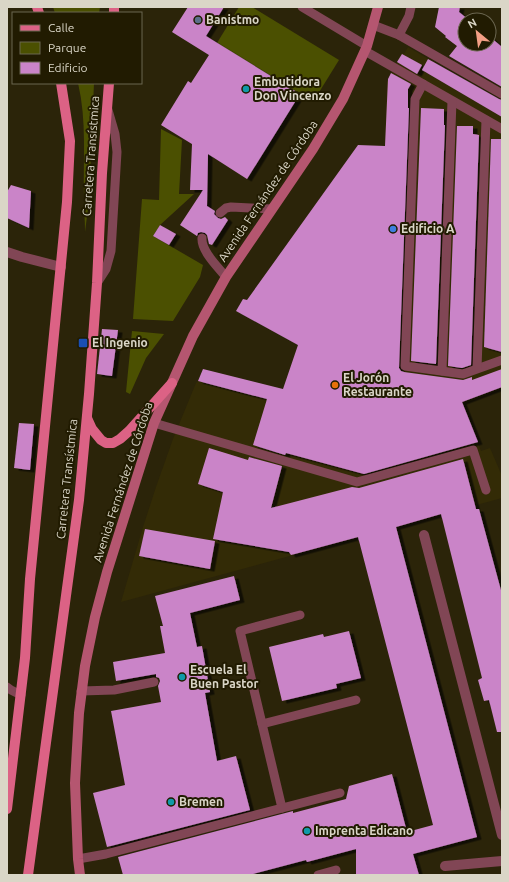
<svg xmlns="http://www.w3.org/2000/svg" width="509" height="882" font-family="Ubuntu,sans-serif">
	<defs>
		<filter id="shadow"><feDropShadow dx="4.5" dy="2.5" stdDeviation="0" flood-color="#0009"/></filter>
	</defs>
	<rect width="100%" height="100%" fill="#2b2409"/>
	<polygon fill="#332b06" points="408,47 502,102 502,389 463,404 481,451 490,448 502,476 502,498 121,602 143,527 156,487 173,439 196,383 198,381 372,425 378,372 387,81 390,81 390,78 389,77 402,53 404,54"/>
	<g fill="#4b5001">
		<polygon points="53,7 100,7 99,13 55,13"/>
		<polygon points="239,7 252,7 339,60 313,102 217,43"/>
		<path d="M78 83H94L89 201 85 232C85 221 84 209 84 198 83 159 87 121 78 83Z"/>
		<polygon points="161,129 182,140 179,194 194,194 160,225 153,236 203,265 200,277 173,321 133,319 142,199 159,200"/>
		<polygon points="132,331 164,334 146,358 130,394 126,392"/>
	</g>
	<g fill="#ca84c8" filter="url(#shadow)">
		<polygon points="188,7 224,7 206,36 300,94 247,179 208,154 207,206 215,211 214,214 218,218 221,219 225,217 228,220 212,245 209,244 207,235 205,233 201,232 198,233 197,236 180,225 203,190 190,190 192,144 161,125 188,81 191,83 209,55 172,32"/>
		<polygon points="439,7 460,7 459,12 469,20 465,20 465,44 489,44 489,36 502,47 502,87 449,56 457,46 445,37 446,36 435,27"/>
		<polygon points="402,54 422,65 417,74 397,62"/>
		<polygon points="428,59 499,99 502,100 502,117 422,70"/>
		<polygon points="391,73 411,84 408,89 408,108 409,108 399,368 401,371 404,372 463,380 472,377 472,380 502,369 502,387 462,402 478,442 364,474 286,453 285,455 253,445 267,399 198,381 203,369 283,389 298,345 236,311 243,299 247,300 358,145 385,146 388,79"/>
		<polygon points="421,108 444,109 444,125 445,125 436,364 411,361"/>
		<polygon points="457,126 473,126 473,134 479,135 471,365 462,368 448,366"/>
		<polygon points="491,139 502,139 502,352 484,347"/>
		<polygon points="11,185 31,191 29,228 7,218 7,192"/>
		<polygon points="160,225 176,234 169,245 153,236"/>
		<polygon points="102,329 118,330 112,376 97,374"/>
		<polygon points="19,423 34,424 30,470 14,468"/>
		<polygon points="209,448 248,460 249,457 282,466 271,508 352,487 359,488 463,459 476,509 479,509 502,594 502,732 497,732 489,700 484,701 478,680 482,678 441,514 396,527 477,837 413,854 419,875 356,875 356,849 307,862 306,860 249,875 123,875 118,857 293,811 293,813 346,799 349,786 392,774 407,832 433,825 358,537 291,555 289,552 213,539 223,492 198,484"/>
		<polygon points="145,529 215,541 210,569 139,556"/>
		<polygon points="234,576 240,600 190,613 197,647 202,646 210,692 205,693 217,761 236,756 250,810 107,847 93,793 125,785 111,711 161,702 158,686 160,681 159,678 156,677 156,674 116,681 113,662 165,653 160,626 163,626 155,596"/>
		<polygon points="349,631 361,678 336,684 337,688 282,701 269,647 323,634 324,637"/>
	</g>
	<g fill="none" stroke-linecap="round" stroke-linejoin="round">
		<g stroke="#814655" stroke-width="9">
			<polyline points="302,7 367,46"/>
			<polyline points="373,25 399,35 502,94"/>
			<polyline points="399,35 409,16 411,7"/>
			<polyline points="365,51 502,129"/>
			<polyline points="423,84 415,99 405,366 463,374 502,360"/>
			<polyline points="220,213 226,208 231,207 272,209"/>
			<path d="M202 238C201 251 218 267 226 277"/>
			<polyline points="97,283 106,269 111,251 117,152 115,134 108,110"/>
			<polyline points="477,368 486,120"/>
			<polyline points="442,371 452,101"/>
			<polyline points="154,423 357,482 473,450 486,490"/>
			<polyline points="7,687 11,690 21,695"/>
			<polyline points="81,691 114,690 154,682"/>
			<polyline points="262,724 356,700"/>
			<polyline points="282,808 240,631 300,615"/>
			<polyline points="78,859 106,854 340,793"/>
			<polyline points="318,875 336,870"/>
		</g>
		<g stroke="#814655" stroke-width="10">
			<polyline points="7,252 22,257 61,267"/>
			<polyline points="424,535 502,835"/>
			<polyline points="445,866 502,861"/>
		</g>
		<polyline stroke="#b55670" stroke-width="10" points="80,875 78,859 75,783 79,713 85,666 95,617 107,572 154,423 193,336 226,277 313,149 343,99 367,46 378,7"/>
		<g stroke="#dc6285" stroke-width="10">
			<polyline points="37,7 39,13"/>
			<polyline points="114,13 114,7"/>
			<polyline points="87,418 92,429 101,440 106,443 113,443 120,439 129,431 172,383"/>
			<polyline points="7,809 25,658 30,579 67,202 70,141 61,83"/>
			<polyline points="28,875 79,500 89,394 97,283 102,173 109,83"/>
		</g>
	</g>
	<circle fill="#5c6f8a" stroke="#211b01" stroke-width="1.5" cx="198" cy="20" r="4"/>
	<g fill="#0f9aa8" stroke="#211b01" stroke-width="1.5">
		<circle cx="246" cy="89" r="4"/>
		<circle cx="182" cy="677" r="4"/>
		<circle cx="171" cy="802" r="4"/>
		<circle cx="307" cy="831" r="4"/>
	</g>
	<circle fill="#3f7fe0" stroke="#211b01" stroke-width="1.5" cx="393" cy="229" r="4"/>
	<rect fill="#1a4fb4" stroke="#211b01" stroke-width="1.5" x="78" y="338" width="10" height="10" rx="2"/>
	<circle fill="#e8710a" stroke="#211b01" stroke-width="1.5" cx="335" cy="385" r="4"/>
	<g text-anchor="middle" stroke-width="4" stroke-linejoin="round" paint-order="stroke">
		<g font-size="12" font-weight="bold" fill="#dad6c7" stroke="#211b01" text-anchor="start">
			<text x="206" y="24">Banistmo</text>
			<text x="254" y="86">Embutidora<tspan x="254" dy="14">Don Vincenzo</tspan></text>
			<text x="401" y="233">Edificio A</text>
			<text x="92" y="347">El Ingenio</text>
			<text x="343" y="382">El Jorón<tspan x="343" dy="14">Restaurante</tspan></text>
			<text x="190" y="674">Escuela El<tspan x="190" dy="14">Buen Pastor</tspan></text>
			<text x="179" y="806">Bremen</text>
			<text x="315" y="835">Imprenta Edicano</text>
		</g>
		<g font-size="12" fill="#dad6c7" stroke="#211b01">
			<text transform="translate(91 156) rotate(-86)" y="4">Carretera Transístmica</text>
			<text transform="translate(268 191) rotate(-56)" y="4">Avenida Fernández de Córdoba</text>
			<text transform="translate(67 479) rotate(-84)" y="4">Carretera Transístmica</text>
			<text transform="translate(123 482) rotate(-72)" y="4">Avenida Fernández de Córdoba</text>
		</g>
	</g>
	<rect width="509" height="882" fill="none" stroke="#dad6c7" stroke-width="16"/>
	<rect x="12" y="12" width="130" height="72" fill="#211b01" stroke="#6b6650"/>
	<rect x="20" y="25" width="20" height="6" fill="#dc6285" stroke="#6b6650"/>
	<text x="48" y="32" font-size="12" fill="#dad6c7">Calle</text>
	<rect x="20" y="42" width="20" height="12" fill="#4b5001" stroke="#6b6650"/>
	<text x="48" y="52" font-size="12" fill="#dad6c7">Parque</text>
	<rect x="20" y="62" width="20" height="12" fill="#ca84c8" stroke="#6b6650"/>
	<text x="48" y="72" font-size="12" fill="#dad6c7">Edificio</text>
	<g transform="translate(477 32) rotate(331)"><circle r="19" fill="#211b01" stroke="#6b6650"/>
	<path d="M0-3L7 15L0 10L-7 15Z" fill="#f39f85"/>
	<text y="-6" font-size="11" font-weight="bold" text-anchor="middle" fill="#dad6c7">N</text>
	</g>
</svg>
